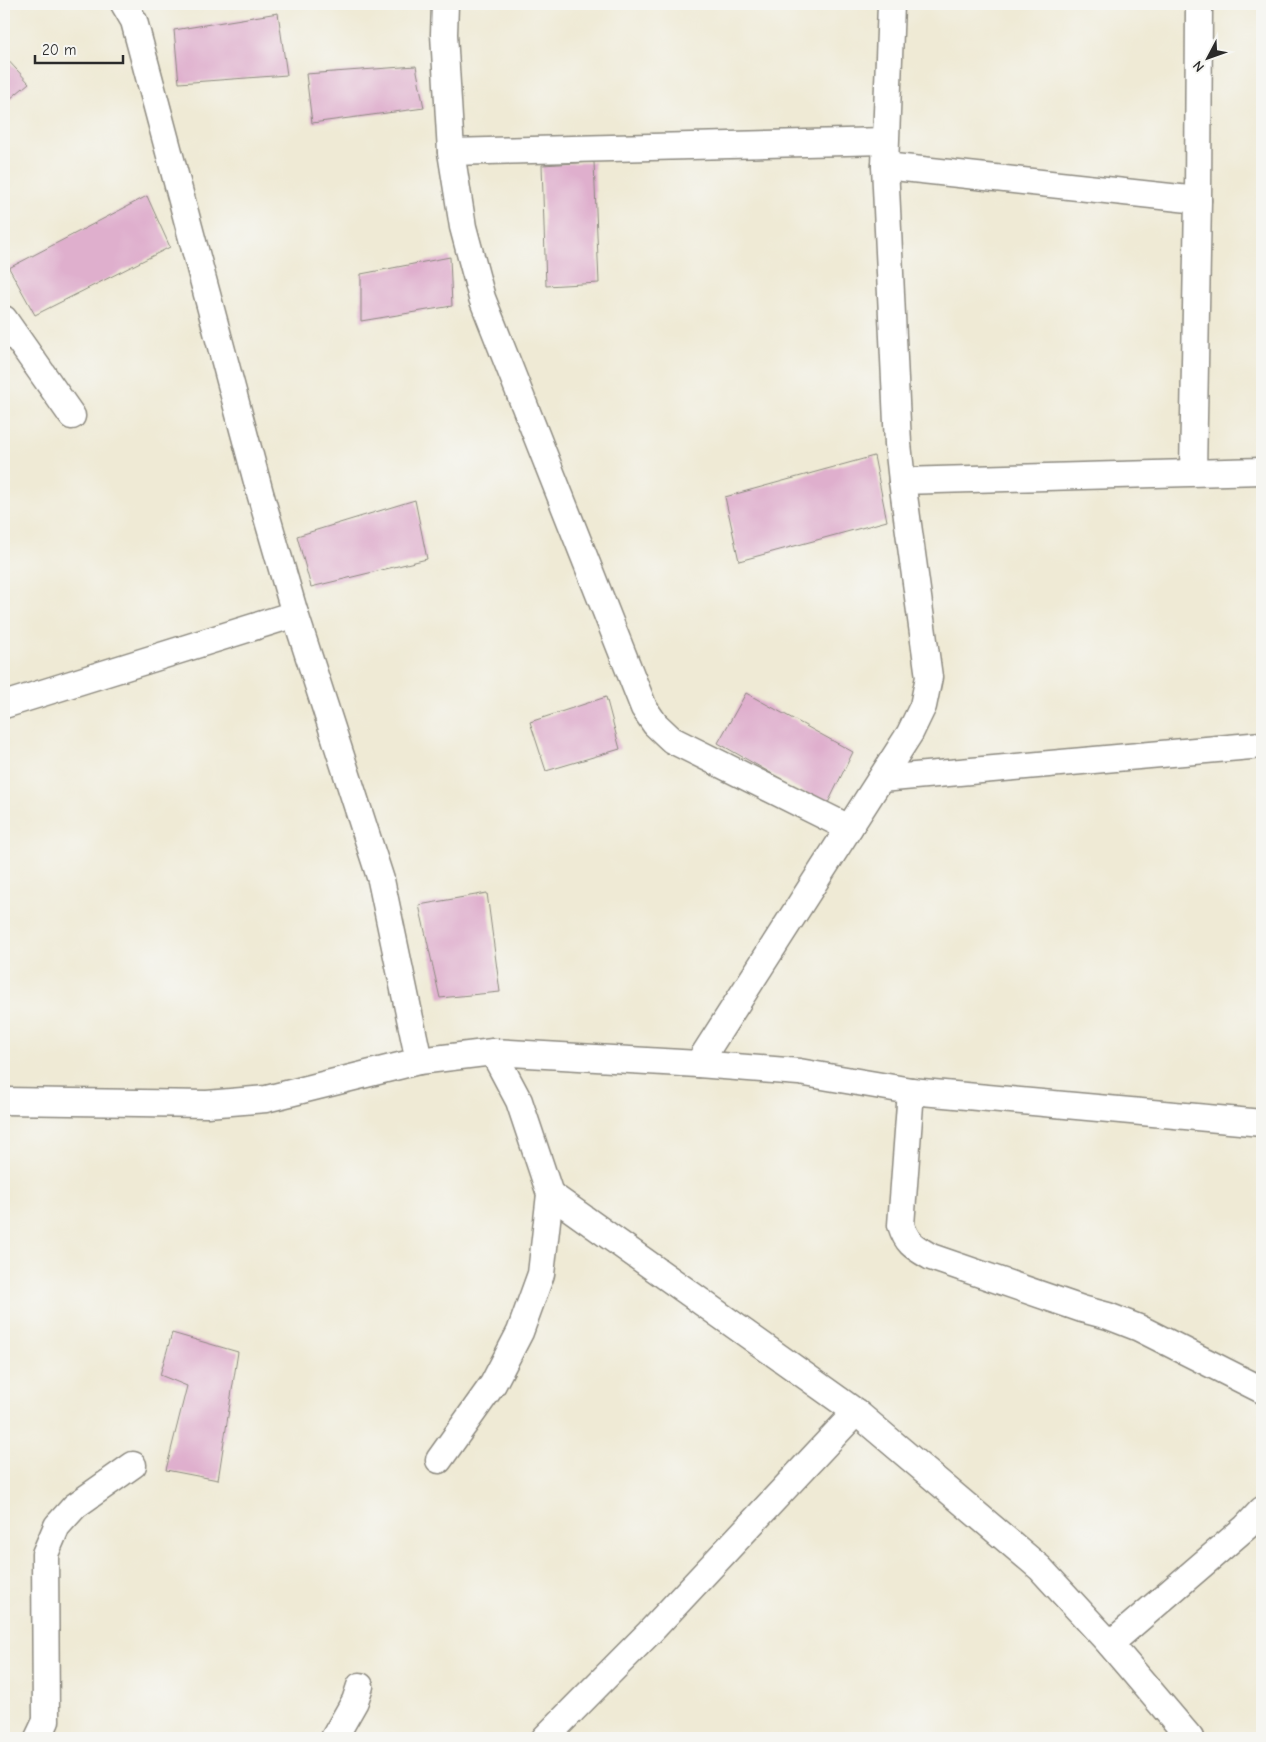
<svg xmlns="http://www.w3.org/2000/svg" width="1266" height="1742" font-family="'Comic Neue',sans-serif">
	<rect width="100%" height="100%" fill="#f6f6f2"/>
	<filter id="ink" filterUnits="userSpaceOnUse"><feTurbulence type="fractalNoise" baseFrequency=".02" numOctaves="2"/><feDisplacementMap in="SourceGraphic" scale="10" xChannelSelector="R" yChannelSelector="G"/><feConvolveMatrix kernelMatrix="1 2 1 2 8 2 1 2 1" color-interpolation-filters="sRGB"/></filter>
	<filter id="wash" filterUnits="userSpaceOnUse"><feTurbulence type="fractalNoise" baseFrequency=".0096" numOctaves="4" result="noise"/><feDisplacementMap in="SourceGraphic" scale="20" xChannelSelector="R" yChannelSelector="G"/><feGaussianBlur stdDeviation="1.12" result="paint"/><feColorMatrix in="noise" values="0 0 0 0 0 0 0 0 0 0 0 0 0 0 0 0 0 1.4 0 .05"/><feComposite in="paint" operator="in"/></filter>
	<g filter="url(#wash)">
		<rect width="100%" height="100%" fill="#efead5"/>
		<g id="blocks">
			<g fill="#dfafcd">
				<polygon points="278,13 287,75 179,83 174,30"/>
				<polygon points="4,56 29,83 4,104"/>
				<polygon points="416,66 424,108 312,123 306,74"/>
				<polygon points="594,162 599,283 546,286 542,165"/>
				<polygon points="147,196 170,247 35,315 9,268"/>
				<polygon points="450,257 452,306 361,321 361,274"/>
				<polygon points="874,456 887,521 739,561 725,497"/>
				<polygon points="415,500 427,559 311,587 297,536"/>
				<polygon points="746,693 853,752 827,805 718,743"/>
				<polygon points="606,697 620,749 546,771 530,722"/>
				<polygon points="487,893 500,992 440,998 419,905"/>
				<polygon points="172,1333 238,1352 218,1480 166,1470 187,1386 160,1375"/>
			</g>
		</g>
	</g>
	<g filter="url(#ink)">
		<use href="#blocks" fill-opacity="0" stroke="#8d8a80" stroke-width="1"/>
		<g fill="none" stroke-linecap="round" stroke-linejoin="round">
			<g stroke="#8d8a80" stroke-width="29">
				<g id="street">
					<polyline points="124,4 134,21 260,493 295,614 381,880 419,1061"/>
					<polyline points="445,4 444,34 451,152 463,227 482,298 644,708 655,724 672,740 849,828"/>
					<polyline points="451,152 885,141"/>
					<polyline points="885,166 1198,200"/>
					<polyline points="4,319 72,416"/>
					<polyline points="1193,472 1198,200 1199,4"/>
					<polyline points="902,481 1262,471"/>
					<polyline points="4,705 295,614"/>
					<polyline points="881,779 1262,745"/>
					<polyline points="698,1064 910,733 923,706 929,677 902,481 898,444 885,166 891,4"/>
					<path d="M911 1091 901 1225C907 1244 914 1247 931 1257L1082 1309 1108 1316 1139 1328 1262 1390"/>
					<polyline points="4,1101 207,1104 266,1099 419,1061 493,1052 698,1064 799,1072 911,1091 1262,1123"/>
					<polyline points="550,1194 856,1412 1040,1568 1110,1644 1190,1738"/>
					<polyline points="439,1460 493,1384 520,1332 541,1274 550,1194 519,1101 493,1052"/>
					<polyline points="1110,1644 1246,1527 1262,1510"/>
					<polyline points="38,1738 46,1721 45,1554 57,1526 75,1506 133,1465"/>
					<polyline points="334,1738 355,1701 360,1686"/>
					<polyline points="545,1738 649,1633 856,1412"/>
				</g>
			</g>
			<use href="#street" stroke="#fff" stroke-width="26"/>
		</g>
	</g>
	<rect width="1266" height="1742" fill="none" stroke="#f6f6f2" stroke-width="20"/>
	<g transform="translate(1208 58) rotate(229)" stroke="#f6f6f2" stroke-width="4" paint-order="stroke">
	<path d="M0-4L9 19L0 12L-9 19Z" fill="#2b2b2b"/>
	<text y="-8" font-size="14" font-weight="bold" text-anchor="middle" fill="#2b2b2b">N</text>
	</g>
	<path d="M35 55v8h88v-8" fill="none" stroke="#2b2b2b" stroke-width="2.5"/>
	<text x="42" y="55" font-size="15" fill="#2b2b2b" stroke="#f6f6f2" stroke-width="4" paint-order="stroke">20 m</text>
</svg>
